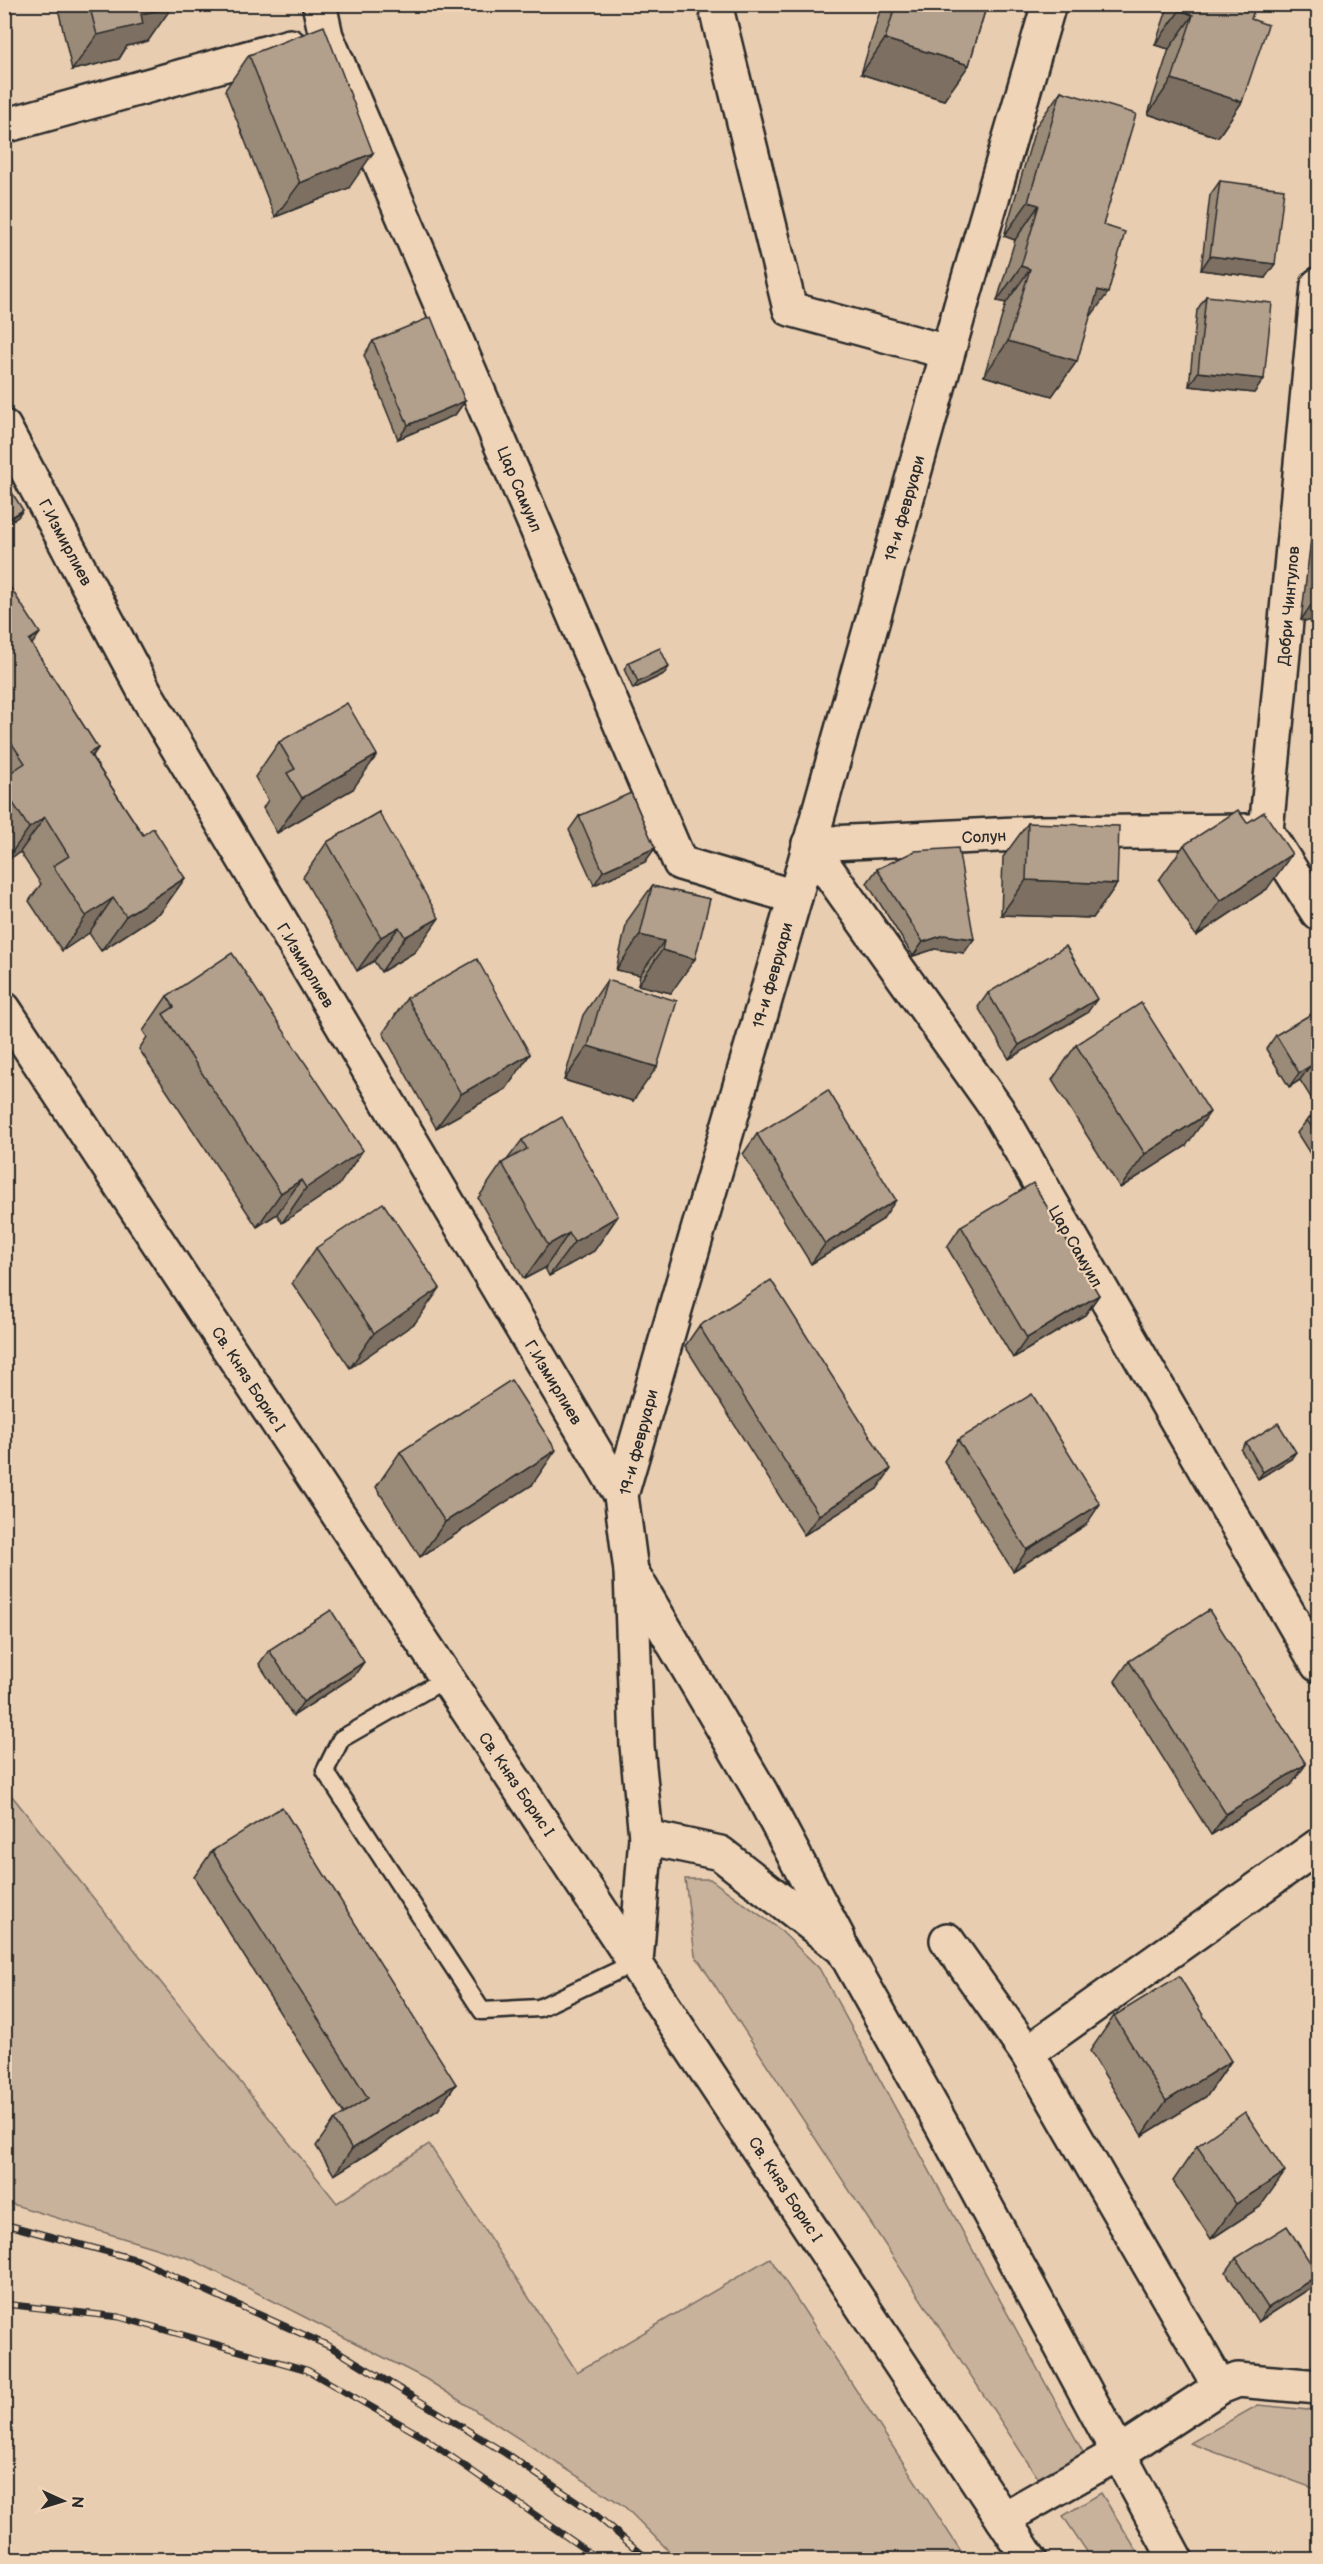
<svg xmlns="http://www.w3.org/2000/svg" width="1323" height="2564" font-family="'Balsamiq Sans',sans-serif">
	<rect width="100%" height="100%" fill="#e8cdb1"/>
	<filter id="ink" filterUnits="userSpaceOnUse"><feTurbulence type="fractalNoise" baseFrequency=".0167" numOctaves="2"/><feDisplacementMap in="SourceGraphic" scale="12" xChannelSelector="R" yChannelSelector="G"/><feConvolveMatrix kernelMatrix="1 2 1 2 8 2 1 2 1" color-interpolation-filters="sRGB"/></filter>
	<g filter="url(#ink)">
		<g fill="#c8b29c" stroke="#7a6e64" stroke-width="1.5">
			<polygon points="4,1786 337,2203 429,2144 577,2372 770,2258 966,2559 677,2559 624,2506 426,2379 191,2259 5,2202"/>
			<polygon points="685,1879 710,1879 778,1928 819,1968 1084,2454 1038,2478 695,1955"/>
			<polygon points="1258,2405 1318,2411 1318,2490 1190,2443"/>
			<polygon points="1101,2493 1142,2559 1092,2559 1063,2516"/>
		</g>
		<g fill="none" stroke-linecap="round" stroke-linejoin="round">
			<g stroke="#2b2b2b" stroke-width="21">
				<polyline id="service" points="447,1678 341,1739 325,1771 482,2011 539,2008 636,1962"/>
			</g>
			<g stroke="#2b2b2b" stroke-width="38">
				<g id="minor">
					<polyline points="319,4 326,36 680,863 795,897"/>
					<polyline points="715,4 790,309 947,352"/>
					<polyline points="4,126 290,46"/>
					<polyline points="1318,285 1266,831 1318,913"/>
					<polyline points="4,427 146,694 621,1495"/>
					<polyline points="809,844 997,1109 1318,1665"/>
					<polyline points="809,844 1038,833 1251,831"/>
					<polyline points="631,1571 760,1791 838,1938"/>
					<polyline points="646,1837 720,1853 843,1949 943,2127 1176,2560"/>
					<polyline points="947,1940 1027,2053 1220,2387"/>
					<polyline points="1027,2053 1318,1846"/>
					<polyline points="1003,2519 1119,2453 1220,2387 1238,2380 1318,2387"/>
				</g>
			</g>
			<g stroke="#2b2b2b" stroke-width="38">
				<g id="tertiary">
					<polyline points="4,1009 1030,2560"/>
					<polyline points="636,1962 646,1837 637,1746 631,1571 621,1495 795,897 964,295 1049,4"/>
				</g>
			</g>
			<use href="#service" stroke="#f0d4b7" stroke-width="16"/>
			<use href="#minor" stroke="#f0d4b7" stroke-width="33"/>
			<use href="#tertiary" stroke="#f0d4b7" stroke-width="33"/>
			<g stroke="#2b2b2b" stroke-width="7">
				<g id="rail">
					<polyline points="4,2224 138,2260 331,2347 505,2453 591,2511 649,2560"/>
					<polyline points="4,2304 119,2317 307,2370 420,2435 600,2560"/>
				</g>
			</g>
			<use href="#rail" stroke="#f0d4b7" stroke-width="4.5" stroke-dasharray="14" stroke-linecap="butt"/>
		</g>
		<g fill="#9a8a78" stroke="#2b2b2b" stroke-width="1.5">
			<polygon points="57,4 172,4 148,41 127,46 119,59 72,70"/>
			<polygon points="882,4 987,4 969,65 944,100 861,74"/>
			<polygon points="1169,4 1256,4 1251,19 1242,102 1218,137 1148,114 1169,49 1155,45"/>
			<polygon points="249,55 349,188 275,217 225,90"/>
			<polygon points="1061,91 1103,225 1089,319 1077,361 1052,396 984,376 1006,303 997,301 1015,240 1004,236 1036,126"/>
			<polygon points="1220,181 1265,278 1201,270 1210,195"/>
			<polygon points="1206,296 1264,379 1254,393 1189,386 1197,310"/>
			<polygon points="373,341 465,401 455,415 398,439 364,355"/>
			<polygon points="1318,502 1318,622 1301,620 1315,507"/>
			<polygon points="4,590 32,645 98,748 92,757 143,835 185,878 161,912 101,951 89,933 62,951 29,901 41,884 20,852 4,862"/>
			<polygon points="629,662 664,674 633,689 624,669"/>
			<polygon points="279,742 353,789 277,833 263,808 268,800 255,777"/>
			<polygon points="379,812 415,952 381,972 374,961 357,971 303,877 327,842"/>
			<polygon points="579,816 655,848 645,862 594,885 569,830"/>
			<polygon points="1028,823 1117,884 1093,918 1001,915 1003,857"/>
			<polygon points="1184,845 1267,889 1196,936 1159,880"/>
			<polygon points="877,869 964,953 935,949 913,956 867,883"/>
			<polygon points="652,886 710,899 671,993 638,985 640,975 616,970 627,921"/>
			<polygon points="607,980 633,1101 564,1080 583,1015"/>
			<polygon points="988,993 1087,1013 1009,1059 978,1007"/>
			<polygon points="167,996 339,1185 282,1223 277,1214 257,1227 139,1049 147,1037 143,1031"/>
			<polygon points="407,998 530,1054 506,1089 436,1128 383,1033"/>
			<polygon points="1318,1010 1318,1097 1313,1101 1300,1080 1289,1087 1266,1049 1276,1035"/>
			<polygon points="1076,1045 1186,1146 1120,1188 1052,1080"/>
			<polygon points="1318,1112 1318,1157 1314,1160 1297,1133 1307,1120"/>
			<polygon points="757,1134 882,1220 811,1264 743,1154"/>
			<polygon points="522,1140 618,1216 594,1251 549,1276 545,1268 524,1279 478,1198 502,1163 507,1160"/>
			<polygon points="961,1226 1099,1295 1085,1315 1013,1358 947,1247"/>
			<polygon points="316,1248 415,1323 350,1368 292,1283"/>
			<polygon points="699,1326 877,1489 804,1535 685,1346"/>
			<polygon points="958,1440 1086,1525 1013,1571 944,1461"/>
			<polygon points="1246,1443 1291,1459 1258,1479 1241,1450"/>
			<polygon points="400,1452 532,1485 420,1557 376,1487"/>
			<polygon points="269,1650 354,1676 293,1716 259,1664"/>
			<polygon points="1129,1661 1306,1764 1291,1785 1211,1835 1115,1681"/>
			<polygon points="212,1851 456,2084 438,2110 334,2175 316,2146 334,2120 344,2114 194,1877"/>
			<polygon points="1114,2016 1231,2061 1207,2096 1142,2136 1090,2051"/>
			<polygon points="1197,2146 1260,2207 1211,2239 1173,2181"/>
			<polygon points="1236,2258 1318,2275 1309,2289 1258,2322 1226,2272"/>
		</g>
		<g fill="#7d7062" stroke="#2b2b2b" stroke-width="1.5">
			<polygon points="172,7 148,41 127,46 119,59 72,70 97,35 141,14"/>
			<polygon points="1180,10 1193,15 1169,49 1155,45"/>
			<polygon points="885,39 969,65 944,100 861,74"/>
			<polygon points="1172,79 1242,102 1218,137 1148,114"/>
			<polygon points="373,153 349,188 275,217 300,183"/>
			<polygon points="1028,202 1039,205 1015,240 1004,236"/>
			<polygon points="1210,256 1275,264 1265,278 1201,270"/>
			<polygon points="1021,266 1030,269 1006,303 997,301"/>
			<polygon points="1098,290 1108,293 1083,327"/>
			<polygon points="1008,341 1077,361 1052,396 984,376"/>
			<polygon points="1198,372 1264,379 1254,393 1189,386"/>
			<polygon points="465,401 455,415 398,439 408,425"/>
			<polygon points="23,510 18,517 4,526 4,522"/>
			<polygon points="1318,595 1318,622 1301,620"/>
			<polygon points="40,633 16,667 29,640"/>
			<polygon points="669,667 664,674 633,689 638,682"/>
			<polygon points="98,748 73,783 89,753"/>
			<polygon points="377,755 353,789 277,833 302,798"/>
			<polygon points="45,817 20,852 5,862 29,828"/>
			<polygon points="655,848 645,862 594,885 603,871"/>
			<polygon points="1292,854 1267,889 1196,936 1220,901"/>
			<polygon points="185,878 161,912 101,951 126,916"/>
			<polygon points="1026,880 1117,884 1093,918 1001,915"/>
			<polygon points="113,898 89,933 62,951 86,916"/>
			<polygon points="439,918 415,952 381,972 405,937"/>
			<polygon points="399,927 374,961 357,971 381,937"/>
			<polygon points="640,935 664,941 640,975 616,970"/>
			<polygon points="944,935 974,939 964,953 935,949 913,956 923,942"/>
			<polygon points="662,950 695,959 671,993 638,985"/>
			<polygon points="1097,999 1087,1013 1009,1059 1019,1045"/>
			<polygon points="588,1046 657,1067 633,1101 564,1080"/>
			<polygon points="530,1054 506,1089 436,1128 461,1094"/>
			<polygon points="1310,1066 1300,1080 1289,1087 1299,1073"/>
			<polygon points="1318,1093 1318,1097 1313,1101"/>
			<polygon points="1210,1112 1186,1146 1120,1188 1145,1154"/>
			<polygon points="363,1150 339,1185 282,1223 306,1188"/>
			<polygon points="301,1180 277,1214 257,1227 281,1193"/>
			<polygon points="896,1200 882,1220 811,1264 825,1244"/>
			<polygon points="618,1216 594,1251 549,1276 574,1242"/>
			<polygon points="569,1233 545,1268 524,1279 548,1245"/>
			<polygon points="440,1288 415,1323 350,1368 374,1333"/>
			<polygon points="1099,1295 1085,1315 1013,1358 1027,1338"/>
			<polygon points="556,1450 532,1485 420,1557 445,1522"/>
			<polygon points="1296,1452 1291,1459 1258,1479 1263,1472"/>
			<polygon points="891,1469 877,1489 804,1535 819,1515"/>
			<polygon points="1100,1504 1086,1525 1013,1571 1027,1550"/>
			<polygon points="364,1662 354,1676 293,1716 303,1702"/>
			<polygon points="1306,1764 1291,1785 1211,1835 1226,1814"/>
			<polygon points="1231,2061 1207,2096 1142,2136 1166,2101"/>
			<polygon points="456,2084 438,2110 334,2175 352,2149"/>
			<polygon points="1285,2172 1260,2207 1211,2239 1236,2204"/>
			<polygon points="1318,2275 1309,2289 1258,2322 1268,2308"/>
		</g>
		<g fill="#b3a08c" stroke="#2b2b2b" stroke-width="1.5">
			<polygon points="89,4 172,4 172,7 141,14 143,24 97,35"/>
			<polygon points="896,4 987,4 969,65 885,39"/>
			<polygon points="1182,4 1256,4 1251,19 1268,25 1242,102 1172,79 1193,15 1180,10"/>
			<polygon points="324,26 373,153 300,183 249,55"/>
			<polygon points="1061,91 1136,114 1103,225 1125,232 1108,293 1098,290 1077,361 1008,341 1030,269 1021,266 1039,205 1028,202"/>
			<polygon points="1220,181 1284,189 1275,264 1210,256"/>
			<polygon points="1206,296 1272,303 1264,379 1198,372"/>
			<polygon points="431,317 465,401 408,425 373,341"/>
			<polygon points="11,491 23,510 4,522 4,495"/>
			<polygon points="10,587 40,633 29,640 98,748 89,753 143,835 153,828 185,878 126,916 113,898 86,916 53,866 69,856 45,817 29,828 4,789 4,777 25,763 4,732 4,590"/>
			<polygon points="660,648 669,667 638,682 629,662"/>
			<polygon points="347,703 377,755 302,798 287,773 295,769 279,742"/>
			<polygon points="631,793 655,848 603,871 579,816"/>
			<polygon points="1238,810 1247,823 1264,812 1292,854 1220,901 1184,845"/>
			<polygon points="379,812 439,918 405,937 399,927 381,937 327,842"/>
			<polygon points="1028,823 1119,826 1117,884 1026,880"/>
			<polygon points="958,848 974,939 944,935 923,942 877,869 915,851"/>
			<polygon points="652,886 710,899 695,959 662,950 664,941 640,935"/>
			<polygon points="1066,946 1097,999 1019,1045 988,993"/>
			<polygon points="232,953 363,1150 306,1188 301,1180 281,1193 163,1014 174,1007 167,996"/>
			<polygon points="477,959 530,1054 461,1094 407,998"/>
			<polygon points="607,980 677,1001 657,1067 588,1046"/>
			<polygon points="1141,1003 1210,1112 1145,1154 1076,1045"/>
			<polygon points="1318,1010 1318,1080 1310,1066 1299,1073 1276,1035"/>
			<polygon points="828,1090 896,1200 825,1244 757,1134"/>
			<polygon points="1318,1112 1318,1137 1307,1120"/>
			<polygon points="562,1117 618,1216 574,1242 569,1233 548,1245 502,1163 527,1149 522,1140"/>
			<polygon points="1033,1183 1099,1295 1027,1338 961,1226"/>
			<polygon points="383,1203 440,1288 374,1333 316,1248"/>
			<polygon points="771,1280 891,1469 819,1515 699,1326"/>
			<polygon points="511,1380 556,1450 445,1522 400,1452"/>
			<polygon points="1032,1394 1100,1504 1027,1550 958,1440"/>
			<polygon points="1278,1423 1296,1452 1263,1472 1246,1443"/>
			<polygon points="331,1610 364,1662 303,1702 269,1650"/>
			<polygon points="1209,1610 1306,1764 1226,1814 1129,1661"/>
			<polygon points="282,1807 456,2084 352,2149 334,2120 368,2098 212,1851"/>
			<polygon points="1179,1976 1231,2061 1166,2101 1114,2016"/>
			<polygon points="1245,2112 1285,2172 1236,2204 1197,2146"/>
			<polygon points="1287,2226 1318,2275 1268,2308 1236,2258"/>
		</g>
	</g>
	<g text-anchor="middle" stroke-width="4.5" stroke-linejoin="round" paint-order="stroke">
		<g font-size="16" fill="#2b2b2b" stroke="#f0d4b7">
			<text transform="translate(520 489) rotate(67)" y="6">Цар Самуил</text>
			<text transform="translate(904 508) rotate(-74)" y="6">19-и февруари</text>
			<text transform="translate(66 542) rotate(62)" y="6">Г.Измирлиев</text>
			<text transform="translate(1288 606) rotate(-85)" y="6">Добри Чинтулов</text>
			<text transform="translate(984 836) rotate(-3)" y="6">Солун</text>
			<text transform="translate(306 965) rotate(59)" y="6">Г.Измирлиев</text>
			<text transform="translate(772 975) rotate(-74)" y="6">19-и февруари</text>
			<text transform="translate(1076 1246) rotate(60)" y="6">Цар Самуил</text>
			<text transform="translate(249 1379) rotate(57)" y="6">Св. Княз Борис I</text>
			<text transform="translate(554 1382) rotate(59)" y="6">Г.Измирлиев</text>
			<text transform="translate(638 1442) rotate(-75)" y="6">19-и февруари</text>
			<text transform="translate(517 1784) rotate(56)" y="6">Св. Княз Борис I</text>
			<text transform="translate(786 2189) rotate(57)" y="6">Св. Княз Борис I</text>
		</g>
	</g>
	<rect width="1323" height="2564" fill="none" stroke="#f0d4b7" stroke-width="24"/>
	<rect x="12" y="12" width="1299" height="2540" fill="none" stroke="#2b2b2b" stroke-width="2" filter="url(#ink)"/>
	<g transform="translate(63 2501) rotate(94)" stroke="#f0d4b7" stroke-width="4.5" paint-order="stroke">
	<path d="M0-4.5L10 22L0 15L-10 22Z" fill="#2b2b2b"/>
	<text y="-9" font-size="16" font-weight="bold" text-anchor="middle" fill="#2b2b2b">N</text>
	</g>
</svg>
